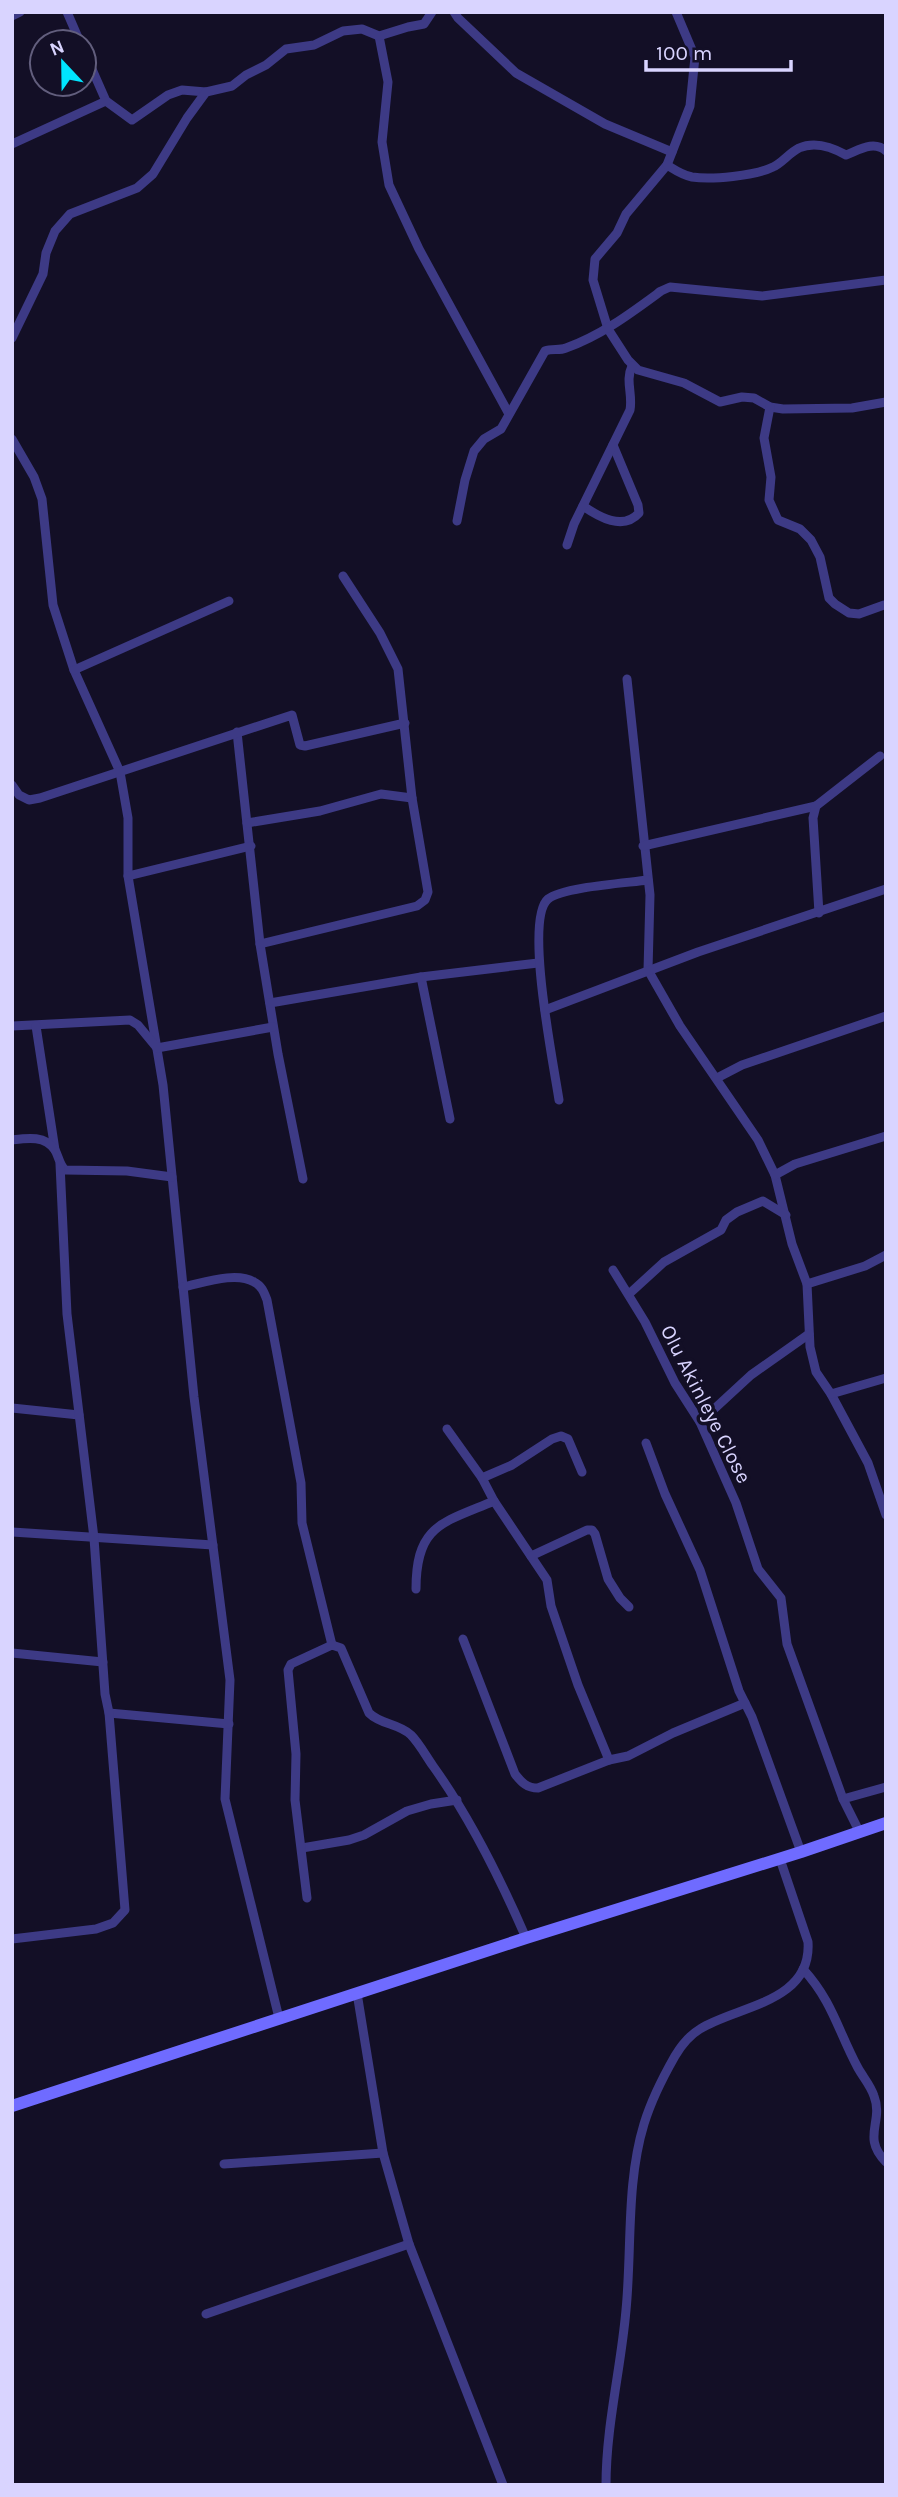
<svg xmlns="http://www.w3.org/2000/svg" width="898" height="2497" font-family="Karla,sans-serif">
	<rect width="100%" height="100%" fill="#130f26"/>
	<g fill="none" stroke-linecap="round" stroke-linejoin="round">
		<g stroke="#3d3a85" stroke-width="9">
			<polyline points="67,12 80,42"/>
			<polyline points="454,12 458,18 516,73 605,124 672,152"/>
			<polyline points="676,12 695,57 690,106 667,165 626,214 617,233 595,259 593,280 608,329 628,360 638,370 684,383 720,402 742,397 754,398 770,407 783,409 852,408 886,402"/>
			<polyline points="12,16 20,12"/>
			<polyline points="379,36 388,82 382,142 389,185 419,249 509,414"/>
			<polyline points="84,51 106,101 132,120 168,95 182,90 206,92"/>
			<polyline points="12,144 106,101"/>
			<path d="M667 165C675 170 682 175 692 177 711 180 755 176 773 167 782 163 789 153 799 148 815 141 832 147 846 155 859 150 874 140 886 151"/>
			<polyline points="12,338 43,274 46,253 55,231 70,214 137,188 153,174 187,118 206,92 232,86 246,75 266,65 286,49 314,45 343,31 362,29 379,36 408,27 424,24 432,12"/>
			<polyline points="770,407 764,438 771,477 769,500 778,520 800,529 811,540 820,557 829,598 835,604 849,613 859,614 884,605"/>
			<polyline points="12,439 34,477 42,499 53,605 74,670 120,772 128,818 128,876 163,1085 194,1397 230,1680 225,1799 279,2018"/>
			<path d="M583 506C599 517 623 531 639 513L638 505 613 445"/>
			<path d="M457 521 465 480 474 451 484 439 501 429 545 351C552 348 559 351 566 348 602 335 631 313 661 291L670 287 762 296 886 280"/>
			<path d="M567 545 574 524 630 410C633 394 625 381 632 366"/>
			<polyline points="74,670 229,601"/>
			<polyline points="627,679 650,895 648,970 680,1026 758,1140 775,1175 792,1244 807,1284 810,1347 816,1372 831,1394 868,1463 886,1515"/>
			<polyline points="237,732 260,944 278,1054 303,1179"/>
			<polyline points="12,785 19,795 29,800 40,798 292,715 300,745 305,746 405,723"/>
			<polyline points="247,823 320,811 381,794 412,798"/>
			<polyline points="643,846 816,806"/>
			<polyline points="128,876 251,846"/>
			<polyline points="819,913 813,818 816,806 880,756"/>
			<polyline points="260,944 417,906 425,900 428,892 412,798 398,669 380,633 343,576"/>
			<polyline points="421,977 450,1119"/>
			<polyline points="270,1003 421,977 538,963"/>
			<polyline points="545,1010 698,952 886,889"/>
			<polyline points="12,1026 130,1020 138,1025 157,1048 273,1027"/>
			<polyline points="36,1026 55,1150"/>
			<polyline points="717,1078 742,1065 886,1016"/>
			<path d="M559 1100C554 1066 524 919 548 899 563 887 627 883 648 880"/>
			<path d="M12 1140C27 1138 45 1135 55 1150 59 1157 59 1164 65 1170L127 1171 172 1177"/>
			<polyline points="775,1175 795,1164 886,1136"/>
			<polyline points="613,1270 645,1322 675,1383 700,1422 736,1503 758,1569 781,1598 787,1644 843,1799 859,1831"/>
			<polyline points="807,1284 865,1266 886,1255"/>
			<path d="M183 1287C203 1283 236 1271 254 1282 262 1286 264 1292 267 1300L301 1483 302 1523 332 1645"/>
			<polyline points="629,1294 664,1262 721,1230 726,1220 737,1212 763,1201 786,1215"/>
			<polyline points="831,1394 886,1378"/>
			<polyline points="12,1408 79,1415"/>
			<polyline points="700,1422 751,1375 809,1334"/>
			<polyline points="447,1429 482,1478 494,1501 547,1580 551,1606 578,1685 609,1760 628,1756 673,1733 745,1703"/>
			<polyline points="646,1443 665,1494 700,1570 739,1691 752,1717 801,1852"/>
			<polyline points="482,1478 512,1465 552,1439 561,1436 568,1439 582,1472"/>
			<polyline points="12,1532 213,1545"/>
			<polyline points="531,1556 587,1530 592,1530 595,1534 608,1579 620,1598 629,1607"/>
			<path d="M416 1589C416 1525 442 1523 494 1501"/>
			<path d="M463 1639 515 1774C522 1783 527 1788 538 1788L609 1760"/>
			<polyline points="12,1653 103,1662"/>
			<polyline points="109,1713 229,1724"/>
			<polyline points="843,1799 886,1787"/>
			<polyline points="302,1848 349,1840 364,1835 407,1811 431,1804 457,1800"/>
			<path d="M307 1898 295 1800 296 1754 288 1670 291 1664 332 1645 341 1648 369 1713C381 1725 398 1723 411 1735 419 1743 426 1756 433 1766 471 1819 500 1878 526 1938"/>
			<polyline points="12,1939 96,1929 113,1923 125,1910 109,1713 105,1694 94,1538 67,1314 60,1164"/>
			<path d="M803 1969C833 2002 838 2031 858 2068 863 2077 871 2086 874 2096 884 2122 861 2137 886 2162"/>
			<polyline points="357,1993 383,2153 409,2244 503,2485"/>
			<polyline points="224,2164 383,2153"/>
			<polyline points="206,2314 409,2244"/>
			<path d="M606 2485C606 2426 621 2368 626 2310 632 2249 626 2183 644 2124 651 2101 663 2077 675 2056 681 2046 690 2035 700 2029 736 2006 812 2003 808 1942L780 1859"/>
		</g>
		<polyline stroke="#6f6bff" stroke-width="12" points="12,2106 526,1938 801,1852 886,1823"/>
	</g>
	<g text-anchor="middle" stroke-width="7" stroke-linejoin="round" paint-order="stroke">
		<g font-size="21" fill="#d9d4ff" stroke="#130f26">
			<text transform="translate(706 1404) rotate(63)" y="7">Olu Akinleye Close</text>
		</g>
	</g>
	<rect width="898" height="2497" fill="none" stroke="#d9d4ff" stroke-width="28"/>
	<g transform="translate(63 63) rotate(338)"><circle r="33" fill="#130f26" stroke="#625e7d" stroke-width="2"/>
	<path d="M0-5L12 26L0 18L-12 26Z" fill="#00e5ff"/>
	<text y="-10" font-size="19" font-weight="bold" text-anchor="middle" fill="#d9d4ff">N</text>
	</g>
	<path d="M646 60v10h145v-10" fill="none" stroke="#d9d4ff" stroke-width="3.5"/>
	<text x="656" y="60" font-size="21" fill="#d9d4ff" stroke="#130f26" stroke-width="5" paint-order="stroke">100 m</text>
</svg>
